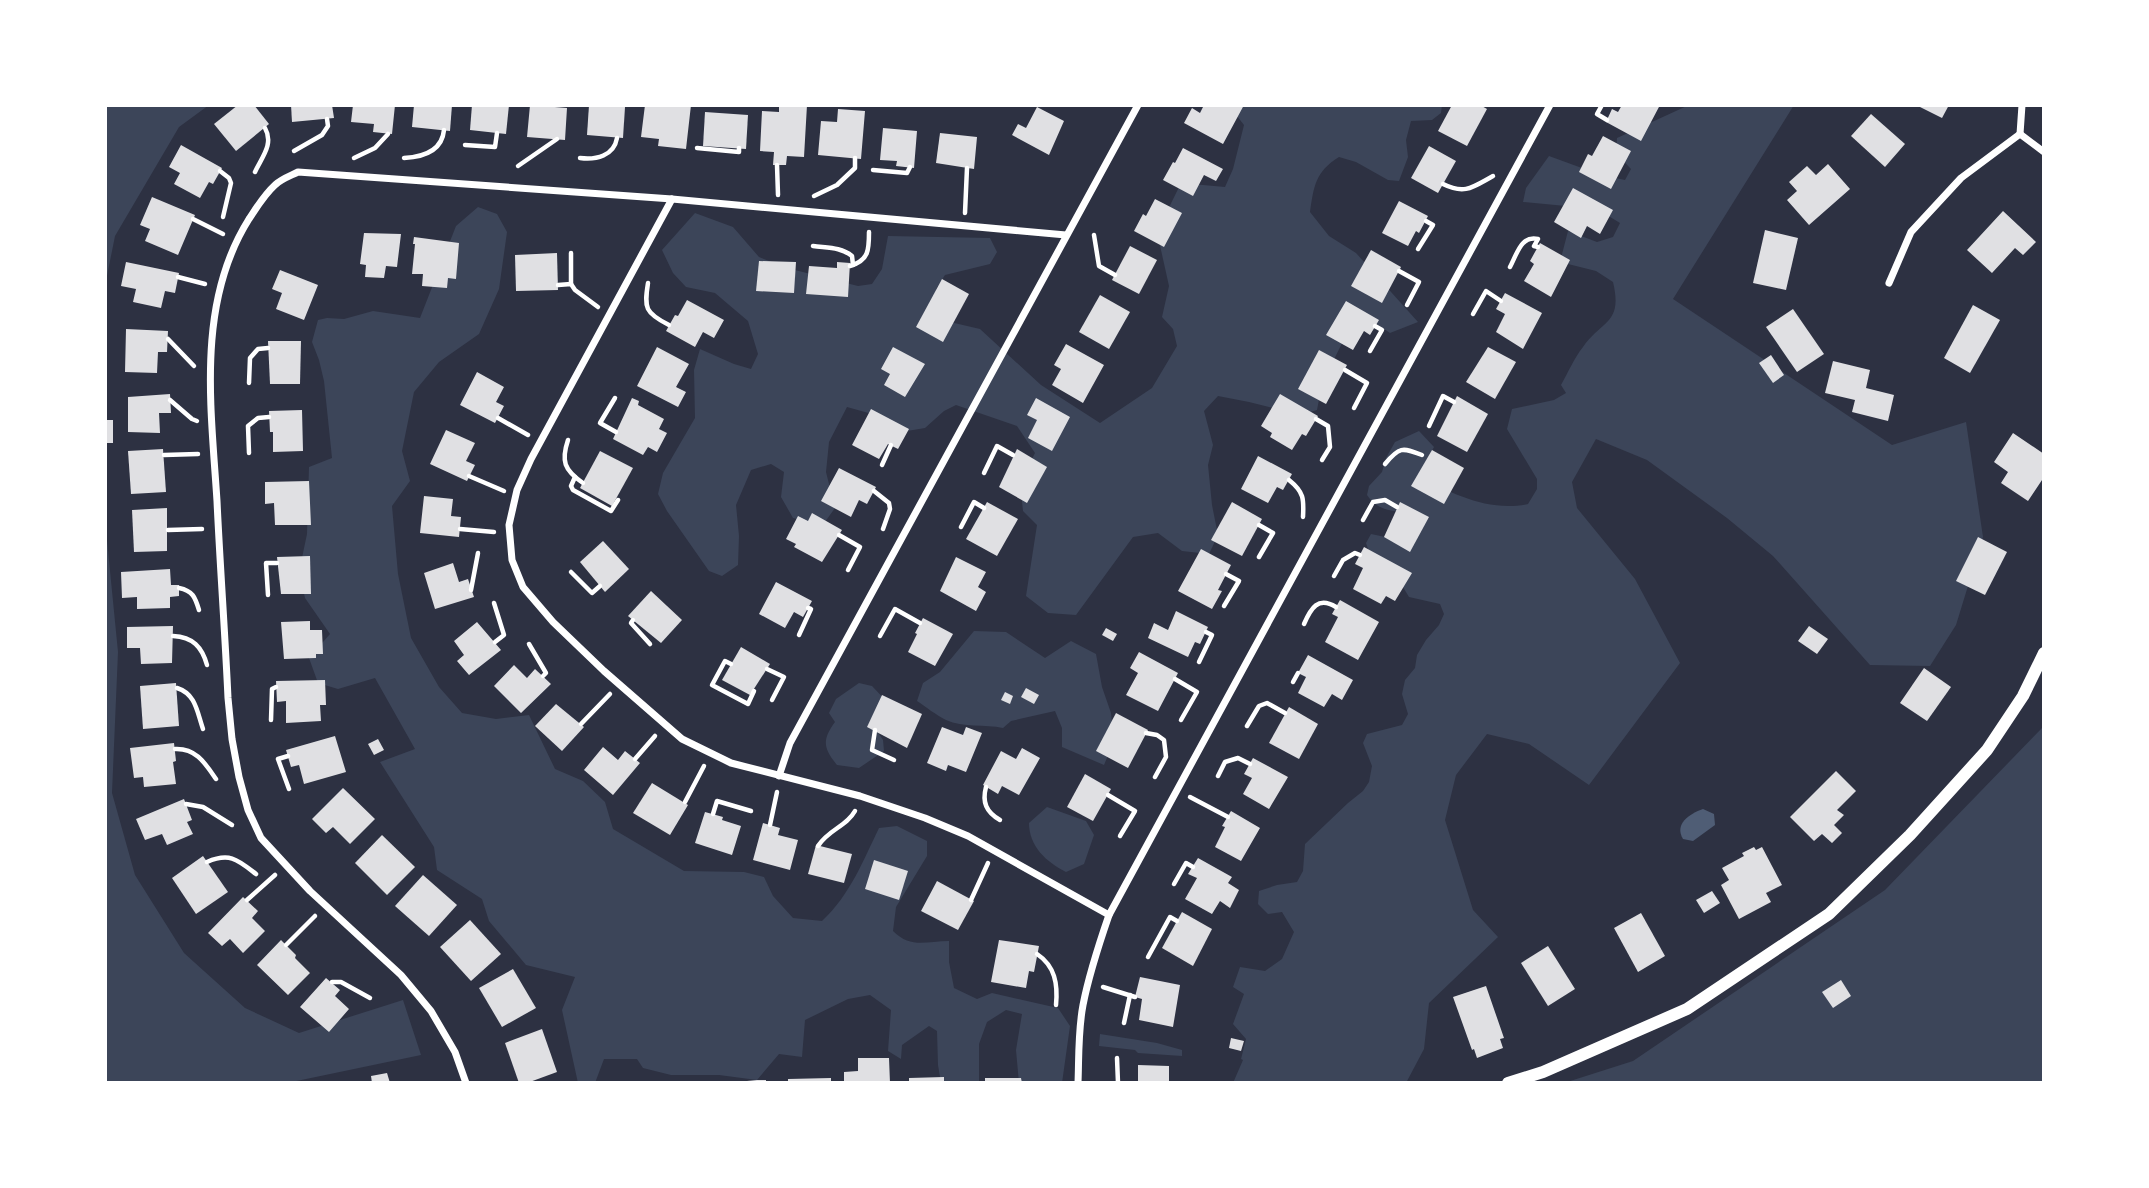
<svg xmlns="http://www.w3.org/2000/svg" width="2149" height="1188" font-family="Barlow,sans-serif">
	<rect width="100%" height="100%" fill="#2d3142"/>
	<g fill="#3c4559">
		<polygon points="105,105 209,105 179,127 115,236 105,286"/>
		<path d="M1235 105H1442L1441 113 1432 120 1411 121 1406 140 1408 157 1399 181 1388 180 1356 162 1339 157C1315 172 1314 186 1310 212L1329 236 1356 253 1418 322 1390 333 1368 318 1346 335 1322 384 1317 410 1300 415 1249 402 1218 396 1204 411 1213 445 1208 465 1212 505 1218 535 1209 554 1182 551 1158 533 1133 537 1076 615 1048 613 1026 596 1037 525 1023 511 1020 483 1035 453 1017 426 956 405 944 411 925 428 901 432 872 414 847 407 829 442 826 472 835 508 822 526 793 518 781 497 784 472 771 464 751 470 736 505 739 536 738 565 722 576 709 571 667 511 658 494 663 473 695 418 694 370 700 349 734 364 751 369 758 354 748 321 715 293 686 287 673 273 662 250 695 213 733 227 759 257 787 268 858 286 872 284 882 269 888 236 990 238 997 252 990 264 945 275 936 289 950 322 980 329 1041 385 1100 423 1152 388 1177 346 1173 329 1162 317 1169 286 1157 232 1181 183 1225 187 1233 169 1244 125 1233 111Z"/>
		<path d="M1689 105H1794L1673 299 1892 445 1966 422 1983 537 1956 625 1930 666 1870 665 1773 556 1727 518 1647 460 1596 439 1572 482 1577 508 1635 579 1680 663 1589 785 1529 744 1487 734 1456 775 1445 820 1473 910 1498 937 1429 1003 1424 1049 1406 1083H1233L1243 1060 1241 1059 1246 1039 1233 1024 1244 994 1233 987 1240 967 1265 971 1282 959 1294 932 1282 912 1268 914 1258 904 1259 891 1277 885 1297 882 1303 871 1305 844 1348 803 1363 791 1369 782 1372 766 1363 743 1367 734 1402 725 1408 714 1402 694 1405 680 1415 668 1417 655 1426 640 1439 625 1444 614 1440 604 1409 597 1395 574 1370 555 1366 543 1371 534 1395 539 1419 513C1400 511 1379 514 1367 495L1369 486 1382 472 1386 458 1395 442 1419 431 1434 447 1418 476C1453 494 1488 512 1528 504L1537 489V479L1507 429 1512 409 1554 400 1566 393 1561 385C1568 373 1574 358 1583 347 1602 320 1623 324 1613 282L1596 271 1560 262 1568 231 1597 242 1613 237 1620 223 1597 209 1523 202 1526 188 1549 156 1601 175 1625 180 1631 169 1616 153 1617 138Z"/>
		<path d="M478 207 497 214 507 232 499 289 479 334 439 362 414 392 402 451 410 481 392 506 398 574 411 638 439 687 462 713 496 719 529 715 555 769 583 781 605 802 613 829 684 871 744 872 764 877 773 896 793 918 822 921C850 895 863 861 879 828L897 826 927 841V856L896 907 893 931C911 949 926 941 949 941V962L954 988 977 999 992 993 1058 1008 1070 1026 1062 1083H1019L1016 1050 1022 1014 1006 1010 987 1022 979 1044V1083H941L938 1065 937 1031 929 1026 902 1045 901 1059 888 1051 891 1010 870 995 848 999 805 1020 802 1057 779 1054 757 1080 719 1075H671L643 1068 637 1059H604L595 1083H578L562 1010 575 977 526 965 489 921 482 899 437 870 434 847 380 762 415 749 375 678 338 689 318 683 309 658 330 634 305 598 299 572 307 534 309 467 332 458 324 381 319 360 312 342 318 320 327 318 344 319 373 311 420 318 456 226Z"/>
		<polygon points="105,520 118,652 112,793 135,875 184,953 245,1008 299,1033 403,1000 421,1055 287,1083 105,1083"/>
		<path d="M974 631 1006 632 1045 658 1071 641 1096 654 1102 687 1111 713 1114 741 1104 765 1062 747V728L1055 711 1011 721 1003 728C985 724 963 728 946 720 936 715 926 707 917 701L923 683 940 672Z"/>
		<path d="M859 683 872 686 889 704 877 731 883 740 884 751 859 768 837 765C823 748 822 740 835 722L829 713 836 699Z"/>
		<polygon points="2044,723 2044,1083 1564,1083 1633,1061 1885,890 2042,728"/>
		<path d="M1047 807 1086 821 1094 835 1084 864 1066 872C1046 862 1029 846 1029 823Z"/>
		<polygon points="1100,1034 1157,1043 1182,1050 1182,1056 1138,1053 1135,1050 1099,1046"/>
	</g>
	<path fill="#4f5d75" d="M1703 809 1714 814 1715 825 1693 841 1683 839C1674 824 1689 814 1703 809Z"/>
	<g fill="#e0e0e3">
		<polygon points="238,105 254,105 269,124 236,151 214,124"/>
		<polygon points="291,105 332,105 334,118 292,122"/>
		<polygon points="353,105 395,105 392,134 373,132 374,124 351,122"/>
		<polygon points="414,105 452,105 450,131 412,127"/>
		<polygon points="472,105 509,105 506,134 470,130"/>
		<polygon points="530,105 567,108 565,140 527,137"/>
		<polygon points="589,105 625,107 623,138 587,135"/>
		<polygon points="645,105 691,105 686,149 658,146 659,139 641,137"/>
		<polygon points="779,105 807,105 804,157 787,156 786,165 773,165 774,152 760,151 762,111 779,112"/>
		<polygon points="1204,105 1244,105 1223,144 1184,123 1192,108 1200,113"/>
		<polygon points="1452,105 1480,105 1487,109 1467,146 1438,131"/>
		<polygon points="1622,105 1660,105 1641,141 1606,122 1612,109 1618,112"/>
		<polygon points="1916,105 1949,105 1942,118"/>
		<polygon points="1037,107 1064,121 1049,155 1012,135 1018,124 1026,128"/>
		<polygon points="838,109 865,111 861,159 818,155 821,121 837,122"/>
		<polygon points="705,112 748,115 746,149 703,146"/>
		<polygon points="1871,114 1905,144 1885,167 1851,136"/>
		<polygon points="883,128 917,131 914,168 896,166 897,161 880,160"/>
		<polygon points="940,133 977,137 974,169 936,163"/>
		<polygon points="1603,136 1631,151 1611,189 1579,172 1588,154 1592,156"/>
		<polygon points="181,145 222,168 213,184 209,182 200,198 174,184 180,173 169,167"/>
		<polygon points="1429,146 1456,161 1438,193 1411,178"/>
		<polygon points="1183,148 1223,169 1216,181 1204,175 1193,196 1163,180 1173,162 1175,163"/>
		<polygon points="1828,164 1850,189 1809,225 1787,200 1797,191 1789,182 1807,166 1816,175"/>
		<polygon points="1573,188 1613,210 1600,234 1587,226 1581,238 1554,222"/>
		<polygon points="152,197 195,215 178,255 145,241 150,229 140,225"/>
		<polygon points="1155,199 1182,213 1164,247 1134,231 1143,214 1146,216"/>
		<polygon points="1399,201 1428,216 1419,233 1416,231 1408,246 1382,233"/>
		<polygon points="2003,211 2036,242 2023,255 2015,248 1992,273 1967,250"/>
		<polygon points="1765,230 1798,238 1786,290 1753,283"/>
		<polygon points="364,233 401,234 397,267 386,266 384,278 365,277 366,265 360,264"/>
		<polygon points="414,237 459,243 456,279 448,278 447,288 422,286 423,274 412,274 415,244 413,244"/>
		<polygon points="1540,243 1570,260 1551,297 1524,281 1534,264 1530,261"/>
		<polygon points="1130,246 1157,260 1139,294 1112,280"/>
		<polygon points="1371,250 1401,267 1382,303 1351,286"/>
		<polygon points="557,253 558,290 516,291 515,255"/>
		<polygon points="759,261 796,262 794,293 756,291"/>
		<polygon points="126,262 179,273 175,293 165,291 161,308 133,302 136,289 121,286"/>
		<polygon points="837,262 850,263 848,297 806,294 809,266 837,268"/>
		<polygon points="280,270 318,285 304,320 276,309 282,293 272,289"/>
		<polygon points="942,279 969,294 943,342 916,327"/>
		<polygon points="1505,293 1542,313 1523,349 1496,332 1505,314 1496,309"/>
		<polygon points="1100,295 1130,312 1109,349 1079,332"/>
		<polygon points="687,300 724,320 714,338 703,332 695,347 666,331 675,315 678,316"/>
		<polygon points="1346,301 1379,320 1370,335 1364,331 1353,350 1326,335"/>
		<polygon points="1973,305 2000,320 1970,373 1944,358"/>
		<polygon points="1793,309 1824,354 1797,372 1766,327"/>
		<polygon points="126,329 168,331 167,352 158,352 157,373 125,372"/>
		<polygon points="268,341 301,341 300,384 270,384"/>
		<polygon points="1066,344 1104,365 1083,403 1052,385 1061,369 1054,365"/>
		<polygon points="657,347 689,364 676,387 686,392 678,407 637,386"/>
		<polygon points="893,347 925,364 905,397 884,385 890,374 881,369"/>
		<polygon points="1488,347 1516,362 1495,399 1466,382"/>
		<polygon points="1319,350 1347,365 1326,404 1298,389"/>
		<polygon points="1771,355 1784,375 1773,383 1759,363"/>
		<polygon points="1833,361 1870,370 1866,388 1894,395 1888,421 1852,412 1855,400 1825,393"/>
		<polygon points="477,372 504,387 496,402 504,406 495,423 460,405"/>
		<polygon points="170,394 171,413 159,413 160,433 128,432 128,397"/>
		<polygon points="1280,394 1318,416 1306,436 1302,434 1292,450 1270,437 1272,433 1261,426"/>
		<polygon points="1457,396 1488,414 1467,452 1437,436"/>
		<polygon points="632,398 639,401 638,405 664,419 659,429 667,433 657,452 648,447 643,455 613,439"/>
		<polygon points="1036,398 1070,417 1052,451 1028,438 1037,420 1027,415"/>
		<polygon points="871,409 909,429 898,449 888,444 879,459 852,445"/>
		<polygon points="302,410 303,451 273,452 273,432 270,432 269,411"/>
		<rect x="105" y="420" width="8" height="23"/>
		<polygon points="446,430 475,443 466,461 475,465 467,481 430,464"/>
		<polygon points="2013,433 2044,454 2044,477 2028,501 2001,483 2008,472 1994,462"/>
		<polygon points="163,449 166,492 131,494 128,451"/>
		<polygon points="1017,449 1047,467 1027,503 999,487"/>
		<polygon points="1432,450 1464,468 1444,504 1411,486"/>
		<polygon points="600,451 633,468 612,506 580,488"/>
		<polygon points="1258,456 1292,474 1283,490 1277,487 1268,503 1241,489"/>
		<polygon points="839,468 876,487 867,504 859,500 851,517 821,501"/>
		<polygon points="309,481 311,525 275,525 274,503 265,504 265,482"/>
		<polygon points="424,496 453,499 451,516 461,517 459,537 420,533"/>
		<polygon points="987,502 1018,519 997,556 966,539"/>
		<polygon points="1232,502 1262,519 1242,556 1211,540"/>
		<polygon points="1400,502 1429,517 1410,552 1384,537"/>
		<polygon points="167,508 167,551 134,552 132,510"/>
		<polygon points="812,513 842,530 822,562 794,547 796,544 786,539 798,516 808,521"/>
		<polygon points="1978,537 2007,552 1985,595 1956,581"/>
		<polygon points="603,541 629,569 605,592 580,562"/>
		<polygon points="1364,547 1412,573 1395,601 1386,596 1381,604 1353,589 1363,568 1355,564"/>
		<polygon points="1201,549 1231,565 1218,590 1222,591 1212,609 1178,591"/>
		<polygon points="310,556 311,594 281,594 277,557"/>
		<polygon points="956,557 986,572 978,587 986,592 976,611 940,591"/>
		<polygon points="453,563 459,582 468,579 474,597 435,609 424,573"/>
		<polygon points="170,569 171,585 179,585 179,596 170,597 170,608 137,609 137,597 122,598 121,572"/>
		<polygon points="776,582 812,601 803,617 794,612 785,628 759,614"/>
		<polygon points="651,591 682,620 661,643 628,616"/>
		<polygon points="1340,600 1379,622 1358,660 1325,642 1338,617 1332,614"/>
		<polygon points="1176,611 1208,627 1200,644 1195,642 1188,657 1148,638 1154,623 1168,630"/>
		<polygon points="923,618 953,634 935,666 908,652 917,634 915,633"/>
		<polygon points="310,621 310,630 322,630 323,654 316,654 316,658 284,659 281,622"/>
		<polygon points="477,622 501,650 469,675 457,661 464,655 454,641"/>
		<polygon points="173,626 172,663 141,664 140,648 127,648 127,627"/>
		<polygon points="1809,626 1828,639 1817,654 1798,641"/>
		<polygon points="1106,628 1117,634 1113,641 1102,635"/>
		<polygon points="741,647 770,664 750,695 722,680"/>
		<polygon points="1139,652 1178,673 1158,711 1126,695 1138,673 1130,668"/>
		<polygon points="1308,655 1353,680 1342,700 1332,694 1324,707 1298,693 1306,677 1298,673"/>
		<polygon points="514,665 527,678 535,669 551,684 521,713 494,686"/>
		<polygon points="1924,668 1951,687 1927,721 1900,703"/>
		<polygon points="325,680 326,705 320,705 321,721 286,723 286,701 277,702 276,681"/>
		<polygon points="176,683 179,726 143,729 140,686"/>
		<polygon points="1026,688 1039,695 1034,704 1021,697"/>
		<polygon points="1005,692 1013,696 1010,704 1001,700"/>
		<polygon points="882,695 922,714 907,748 867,727"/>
		<polygon points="556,704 584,727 562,751 535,726"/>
		<polygon points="1289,707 1318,724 1299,759 1269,743"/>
		<polygon points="1116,713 1148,730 1128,768 1096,751"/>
		<polygon points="942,727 963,735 966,727 982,733 966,772 948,765 946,771 927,763"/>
		<polygon points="335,736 346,772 304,784 299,765 291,767 286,750"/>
		<polygon points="378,739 384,750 374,755 368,744"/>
		<polygon points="174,743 176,761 173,762 176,784 144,787 143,777 134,778 130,748"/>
		<polygon points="603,747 618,760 625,751 640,763 613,795 584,770"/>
		<polygon points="1022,748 1040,758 1019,795 1002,786 998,794 983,785 1001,751 1016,759"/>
		<polygon points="1253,758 1288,777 1269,809 1243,794 1252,778 1244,774"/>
		<polygon points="1836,771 1856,791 1837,810 1844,815 1834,825 1842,833 1832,843 1822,834 1814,841 1790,817"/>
		<polygon points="1085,774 1111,789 1093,821 1067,807"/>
		<polygon points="652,783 688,805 670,835 633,813"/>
		<polygon points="343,788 375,819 350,844 333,827 326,833 312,819"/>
		<polygon points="184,799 192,820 187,822 193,834 167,845 162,834 145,840 136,819"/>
		<polygon points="1231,811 1260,828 1241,861 1215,847 1225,827 1222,826"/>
		<polygon points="705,812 723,817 722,820 741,826 732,855 695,843"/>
		<polygon points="763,823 780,828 778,835 798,840 790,870 753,860"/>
		<polygon points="382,835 415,867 387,895 355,863"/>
		<polygon points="816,845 852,854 844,883 808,874"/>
		<polygon points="1754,847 1756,850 1762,847 1782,885 1766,893 1771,902 1739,919 1721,885 1729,880 1722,868 1744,856 1742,853"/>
		<polygon points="203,856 228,892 196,914 172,878"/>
		<polygon points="1198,858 1232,877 1228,883 1239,890 1230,908 1220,901 1212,914 1185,899 1197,878 1188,874"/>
		<polygon points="874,860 908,871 899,900 865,889"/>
		<polygon points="423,875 457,905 429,936 395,906"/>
		<polygon points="937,881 974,901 958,930 921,911"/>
		<polygon points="1712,891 1720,903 1704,913 1696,900"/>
		<polygon points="243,897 258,911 252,918 265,931 243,953 230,939 222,946 208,933"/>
		<polygon points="1182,912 1212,929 1193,966 1162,948"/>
		<polygon points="1641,913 1665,956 1638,972 1614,928"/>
		<polygon points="470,920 501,954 471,981 440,947"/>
		<polygon points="281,940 296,955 295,958 310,973 288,995 257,965"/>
		<polygon points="999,940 1039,946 1034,972 1029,971 1026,988 991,982"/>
		<polygon points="1548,946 1575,989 1548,1006 1521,963"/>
		<polygon points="513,969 536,1008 502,1027 479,988"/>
		<polygon points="1140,977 1180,985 1173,1027 1139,1020 1142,999 1135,997"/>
		<polygon points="326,978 340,990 335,996 349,1009 329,1032 300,1007"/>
		<polygon points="1841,980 1851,996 1833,1008 1822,992"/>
		<polygon points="1486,986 1504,1038 1500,1039 1503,1048 1477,1058 1474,1049 1472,1050 1453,997"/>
		<polygon points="542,1029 557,1072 527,1083 519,1083 505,1043"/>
		<polygon points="1231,1038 1244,1041 1241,1051 1229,1048"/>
		<polygon points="858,1058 889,1058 890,1083 844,1083 844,1072 858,1071"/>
		<polygon points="1138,1065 1169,1066 1169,1083 1138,1083"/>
		<polygon points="387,1073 390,1083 372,1083 371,1076"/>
		<polygon points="944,1077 944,1083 909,1083 909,1078"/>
		<polygon points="831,1078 831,1083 788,1083 788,1079"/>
		<polygon points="985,1078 1021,1078 1022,1083 985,1083"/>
		<polygon points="757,1080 766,1080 766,1083 747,1083 747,1081"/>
	</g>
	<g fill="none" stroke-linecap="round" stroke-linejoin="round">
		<g stroke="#fff" stroke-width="4.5">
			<polyline points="1602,105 1597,114 1607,120"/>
			<polyline points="465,145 495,147 497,133"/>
			<polyline points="697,148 739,152 739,148"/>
			<polyline points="294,151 322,135 328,126 327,119"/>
			<polyline points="354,158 375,148 388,134"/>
			<path d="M404 158C423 157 442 151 444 130"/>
			<path d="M580 158C596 160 614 156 617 138"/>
			<polyline points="777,165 778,195"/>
			<polyline points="518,166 557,139"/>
			<polyline points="873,170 907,173 910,167"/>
			<polyline points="220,171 229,178 231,183 223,217"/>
			<path d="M255 172C262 157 274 144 265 128"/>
			<path d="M1443 184C1465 195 1473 187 1493 176"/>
			<polyline points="814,196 837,185 855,168 855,158"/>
			<polyline points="965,213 967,168"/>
			<polyline points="193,219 223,234"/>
			<polyline points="1094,235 1099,266 1115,275"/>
			<path d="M813 246C827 248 841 247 852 256L853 265"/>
			<polyline points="1418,249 1433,225 1426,221"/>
			<path d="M850 266C869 260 869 250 869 232"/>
			<path d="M1510 267C1517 254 1521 235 1538 239L1534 246 1538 247"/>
			<polyline points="1399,271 1419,282 1407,305"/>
			<polyline points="178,277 205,284"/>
			<path d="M648 283C644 308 645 313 669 325"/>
			<polyline points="571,284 571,253"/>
			<polyline points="558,285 571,284 575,290 598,307"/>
			<polyline points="1473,314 1486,291 1501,301"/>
			<polyline points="168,339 194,366"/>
			<polyline points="1370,351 1382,330 1375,326"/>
			<polyline points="1345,370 1367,383 1354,408"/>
			<polyline points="249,383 250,358 258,349 268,348"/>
			<polyline points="615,398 600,423 616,432"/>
			<polyline points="170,400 192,419 197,421"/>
			<polyline points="498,418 528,435"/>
			<polyline points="1316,419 1328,426 1330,447 1322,460"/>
			<polyline points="1429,426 1443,396 1454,402"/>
			<path d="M568 440C561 461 564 470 583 483"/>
			<polyline points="249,453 248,426 258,418 269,417"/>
			<polyline points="164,455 198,454"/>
			<path d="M1385 464C1399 447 1402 447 1422 455"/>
			<polyline points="882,465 891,445"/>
			<polyline points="984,473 997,446 1013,455"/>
			<polyline points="469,476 504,491"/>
			<polyline points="575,477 571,486 573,490 611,511 618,500"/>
			<path d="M1289 480C1304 492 1304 499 1303 517"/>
			<polyline points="874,491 889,503 890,509 883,529"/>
			<polyline points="1363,520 1373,502 1385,500 1397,507"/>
			<polyline points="961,527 974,502 984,508"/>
			<polyline points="460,529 494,532"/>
			<polyline points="168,530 202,529"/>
			<polyline points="839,535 860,547 848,570"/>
			<polyline points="1259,557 1273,533 1259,525"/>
			<polyline points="571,572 592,593 600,586"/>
			<polyline points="1334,576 1343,560 1355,553 1360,555"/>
			<path d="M179 588C193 591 195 597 199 610"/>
			<polyline points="471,590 478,553"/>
			<polyline points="268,595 266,563 277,563"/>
			<polyline points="494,603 504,635 495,642"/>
			<polyline points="1224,606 1239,581 1226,574"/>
			<polyline points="633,620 631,623 650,644"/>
			<path d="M1304 624C1311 608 1318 596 1336 607"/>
			<polyline points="799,635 811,609 808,608"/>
			<path d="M173 636C193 637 202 647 207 665"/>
			<polyline points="880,636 895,609 920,623"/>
			<polyline points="529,644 546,673 543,676"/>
			<polyline points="1199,662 1212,635 1206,632"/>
			<polyline points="731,664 725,661 712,685 748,704 754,691"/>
			<polyline points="767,669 784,677 772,700"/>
			<polyline points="1175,679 1197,692 1181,720"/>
			<polyline points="1293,682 1298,673"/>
			<path d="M177 688C196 694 197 712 203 729"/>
			<polyline points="271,720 272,689 276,687"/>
			<polyline points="581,724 610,694"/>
			<polyline points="1247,726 1259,706 1267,703 1285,713"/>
			<polyline points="875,730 872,750 894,760"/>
			<polyline points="1146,733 1157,735 1164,740 1166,757 1155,777"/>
			<path d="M175 749C196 748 205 763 216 779"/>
			<polyline points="288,756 278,759 289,789"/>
			<polyline points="635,759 655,736"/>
			<polyline points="1218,776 1225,762 1238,758 1250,764"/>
			<path d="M986 787C982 802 986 812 1000 820"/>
			<polyline points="1108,795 1135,811 1120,836"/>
			<polyline points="1190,797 1228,817"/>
			<polyline points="685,802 704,766"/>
			<polyline points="186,804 203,807 232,825"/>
			<polyline points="713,814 717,801 751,811"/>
			<polyline points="770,825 777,792"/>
			<path d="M818 846C829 829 846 827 855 811"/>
			<path d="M207 862C230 852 238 860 256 874"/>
			<polyline points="1174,884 1186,863 1193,867"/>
			<polyline points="247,900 275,875"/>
			<polyline points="971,900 988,863"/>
			<polyline points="286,945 315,916"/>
			<path d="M1037 954C1055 966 1058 984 1056 1005"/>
			<polyline points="1148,957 1170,917 1177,921"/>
			<polyline points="332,982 341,982 370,998"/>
			<polyline points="1103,987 1135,997"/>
			<polyline points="1124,1023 1130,995"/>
			<polyline points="1117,1058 1118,1083"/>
		</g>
		<g stroke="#fff" stroke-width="7">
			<polyline points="2020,134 2044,152"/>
			<polyline points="2020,134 2022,105"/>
			<polyline points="672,199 531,459 517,490 509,525 512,560 523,587 553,622 604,671 682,739 731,763 860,796 925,818 968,836 1109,915"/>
			<polyline points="1889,283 1911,232 1961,178 2020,134"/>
			<polyline points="779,776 790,743 1138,105"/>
			<path d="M466 1083 455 1052 431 1011 401 975 310 891 261 838 248 810 239 777 232 739 228 698C225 632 220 566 217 501 211 407 196 303 249 219 257 207 264 195 275 185 281 179 290 176 298 172L672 199 1066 235"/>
			<path d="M1078 1083C1079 1057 1078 1031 1083 1005 1089 974 1099 944 1109 915L1550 105"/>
		</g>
		<polyline stroke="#fff" stroke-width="12" points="1508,1083 1543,1072 1687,1009 1829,914 1910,835 1987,750 2023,696 2044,653"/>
	</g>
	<rect width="2149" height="1188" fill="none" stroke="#ffffff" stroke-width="214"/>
</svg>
